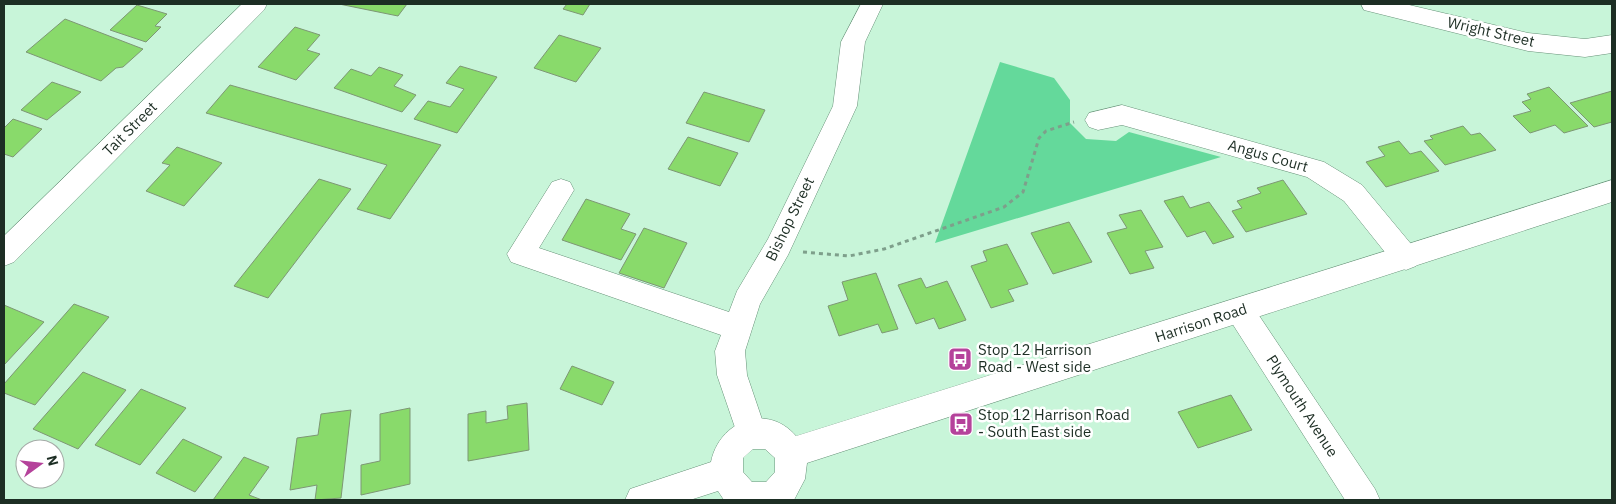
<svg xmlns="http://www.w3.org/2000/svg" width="1616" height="504" font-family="'IBM Plex Sans',sans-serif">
	<rect width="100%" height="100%" fill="#c8f5d9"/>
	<polygon fill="#64d99b" points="1000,62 1054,78 1070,100 1070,123 1086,139 1116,141 1129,132 1221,157 935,243"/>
	<g fill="#89da6b" stroke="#7d9774">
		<polygon points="339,4 407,4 398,16"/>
		<polygon points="567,4 590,4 583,15 563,9"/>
		<polygon points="137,5 167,14 155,26 161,27 146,42 110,30"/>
		<polygon points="65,19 143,49 123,67 116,68 101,81 26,52"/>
		<polygon points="295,27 320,35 307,50 320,54 296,80 258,67"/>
		<polygon points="559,35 601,48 576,82 534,68"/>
		<polygon points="460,66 497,77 457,133 414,119 428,101 450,107 464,89 446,83"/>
		<polygon points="379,67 403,75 394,86 416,95 402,112 334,88 351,69 371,76"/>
		<polygon points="52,82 81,92 47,120 21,110"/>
		<polygon points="230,85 441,145 390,219 357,209 387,165 206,113"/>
		<polygon points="1549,87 1588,126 1564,133 1555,125 1530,133 1513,116 1531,111 1522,102 1531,99 1527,94"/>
		<polygon points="1612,91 1612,122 1594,127 1570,103"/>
		<polygon points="704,92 765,110 749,142 686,123"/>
		<polygon points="13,119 42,129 13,157 4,154 4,128"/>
		<polygon points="1463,126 1471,135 1480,133 1496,150 1445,165 1424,141 1433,139 1430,136"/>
		<polygon points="688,137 738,153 720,186 668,169"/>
		<polygon points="1399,141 1410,154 1421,151 1439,171 1386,187 1366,162 1385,156 1378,147"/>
		<polygon points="177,147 222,163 184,206 146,191 170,165 162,163"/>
		<polygon points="319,179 351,189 268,298 234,286"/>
		<polygon points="1283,180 1307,214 1246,232 1232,211 1242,208 1237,201 1261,193 1257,188"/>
		<polygon points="1183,196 1190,208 1209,202 1234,237 1213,244 1205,231 1187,237 1164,201"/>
		<polygon points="586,199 630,214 621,229 636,234 621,260 562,240"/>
		<polygon points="1141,210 1163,247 1145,251 1154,268 1130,274 1107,233 1127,228 1119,215"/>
		<polygon points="1069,222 1092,262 1053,274 1031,233"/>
		<polygon points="644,228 687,243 664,288 619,273"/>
		<polygon points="1007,244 1028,284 1008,290 1014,301 991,308 971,266 987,261 983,251"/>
		<polygon points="876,273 898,329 882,333 878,324 839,336 828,306 848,300 842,282"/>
		<polygon points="921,278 926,288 947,281 966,320 939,329 934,318 916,324 898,285"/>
		<polygon points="74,304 109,317 35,405 4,393 4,384"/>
		<polygon points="4,305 44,322 4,365"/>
		<polygon points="572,366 614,382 602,405 560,389"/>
		<polygon points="83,372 126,390 78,449 33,429"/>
		<polygon points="141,389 186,408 140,465 95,445"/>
		<polygon points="1231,395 1252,430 1198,448 1178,412"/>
		<polygon points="527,403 529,450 468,461 468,414 486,411 486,423 508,419 507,406"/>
		<polygon points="410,408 410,484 361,495 361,465 380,461 380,414"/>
		<polygon points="351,410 341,498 315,500 317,485 290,490 297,438 318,435 321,414"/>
		<polygon points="183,439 222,457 195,492 156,473"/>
		<polygon points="244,457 269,467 249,495 262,500 213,500"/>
	</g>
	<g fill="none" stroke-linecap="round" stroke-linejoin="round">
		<g stroke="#679178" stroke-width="1">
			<g id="street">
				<polygon points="242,4 267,4 264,10 14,262 4,266 4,236"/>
				<polygon points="861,4 883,4 865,42 857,106 788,255 760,304 745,351 747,375 767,434 763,445 752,449 741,445 717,375 715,351 721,335 511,262 507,254 552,182 561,179 570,182 574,190 539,248 729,312 737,291 768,239 833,106 841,42"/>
				<polygon points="1361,4 1405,4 1528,33 1585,39 1612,35 1612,53 1585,57 1528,51 1364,10"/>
				<polygon points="1122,105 1324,162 1362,185 1416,250 1420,258 1416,266 1406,270 1396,266 1344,201 1307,177 1122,125 1098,130 1089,127 1085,120 1089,113"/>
				<polygon points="1240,298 1250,302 1375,489 1380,500 1345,500 1230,320 1226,311 1230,302"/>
			</g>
		</g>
		<g stroke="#679178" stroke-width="1">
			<path id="secondary" d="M1612 180V202L807 463 805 479 794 500H724L718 491 690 500H625L630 489 711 462C719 421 767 402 796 436ZM753 449H765L775 458V472L766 482H752L743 472V458Z"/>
		</g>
		<polyline stroke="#7e9f8b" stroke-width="3" stroke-dasharray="4 4" stroke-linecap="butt" points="803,252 849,256 884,249 1004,207 1023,192 1039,138 1046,131 1074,122"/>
		<use href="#street" fill="#fff" fill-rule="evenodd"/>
		<use href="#secondary" fill="#fff" fill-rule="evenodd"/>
	</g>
	<defs>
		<g id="bus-square" transform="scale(1.25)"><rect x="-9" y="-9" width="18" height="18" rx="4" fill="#b5429b" stroke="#fff"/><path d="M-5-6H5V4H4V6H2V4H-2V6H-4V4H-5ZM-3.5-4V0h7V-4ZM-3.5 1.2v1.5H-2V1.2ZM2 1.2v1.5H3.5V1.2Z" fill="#fff"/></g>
	</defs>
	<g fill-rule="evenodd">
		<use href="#bus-square" x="960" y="359"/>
		<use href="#bus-square" x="961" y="424"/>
	</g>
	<g text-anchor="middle" stroke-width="5" stroke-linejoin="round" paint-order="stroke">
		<g font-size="15" fill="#1d2e24" stroke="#fff">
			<text transform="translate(1491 32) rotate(13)" y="5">Wright Street</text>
			<text transform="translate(130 129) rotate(-45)" y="5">Tait Street</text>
			<text transform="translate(1268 156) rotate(16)" y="5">Angus Court</text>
			<text transform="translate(790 219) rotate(-64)" y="5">Bishop Street</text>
			<text transform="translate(1201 323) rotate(-18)" y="5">Harrison Road</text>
			<text transform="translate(1302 406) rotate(57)" y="5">Plymouth Avenue</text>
		</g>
		<g font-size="15" fill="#1d2e24" stroke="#fff" text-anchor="start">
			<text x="978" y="355">Stop 12 Harrison<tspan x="978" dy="17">Road - West side</tspan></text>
			<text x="978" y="420">Stop 12 Harrison Road<tspan x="978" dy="17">- South East side</tspan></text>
		</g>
	</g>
	<rect width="1616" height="504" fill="none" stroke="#1d2e24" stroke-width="10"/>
	<g transform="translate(40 464) rotate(75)"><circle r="24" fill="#ffffff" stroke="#a5aba7"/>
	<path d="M0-4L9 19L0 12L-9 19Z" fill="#b5429b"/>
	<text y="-8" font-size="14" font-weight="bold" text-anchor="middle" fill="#1d2e24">N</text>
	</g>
</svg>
